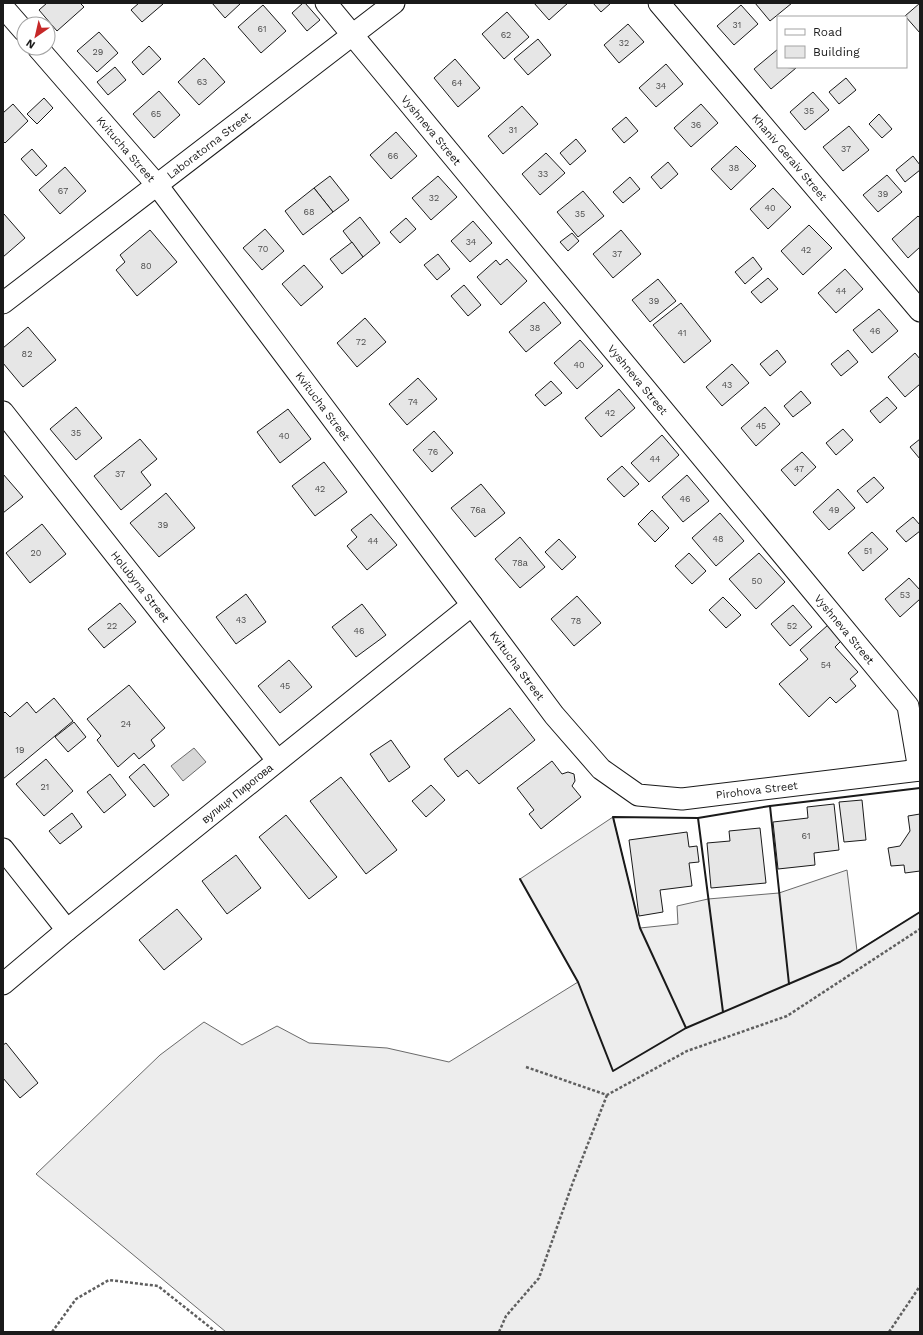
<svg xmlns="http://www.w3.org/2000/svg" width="923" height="1335" font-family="'Work Sans',sans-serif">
	<rect width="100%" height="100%" fill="#fff"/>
	<polygon fill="#ededed" stroke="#6a6a6a" points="613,817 640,928 678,924 677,906 708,899 779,893 847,870 857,951 920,912 920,1332 226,1332 36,1174 160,1055 204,1022 242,1045 277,1026 309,1043 387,1048 449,1062 578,982 520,879"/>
	<polygon fill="#d7d7d7" stroke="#6a6a6a" points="194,748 206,762 183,781 171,766"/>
	<g fill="#e6e6e6" stroke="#1a1a1a">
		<polygon points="47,3 80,3 84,7 57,31 39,10"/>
		<polygon points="139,3 162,3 163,4 142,22 131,10"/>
		<polygon points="212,3 241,3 225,18"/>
		<polygon points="303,3 305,3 320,20 307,31 292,13"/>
		<polygon points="534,3 568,3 549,20"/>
		<polygon points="593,3 611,3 601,12"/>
		<polygon points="755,3 792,3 770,21"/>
		<polygon points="920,3 920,33 905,16"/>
		<polygon points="263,5 286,31 261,53 238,27"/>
		<polygon points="741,5 758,24 734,45 717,26"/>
		<polygon points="507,12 529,37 504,59 482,34"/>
		<polygon points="628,24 644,42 619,63 604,45"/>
		<polygon points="99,32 118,53 97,72 77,51"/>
		<polygon points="538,39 551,55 528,75 514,59"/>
		<polygon points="149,46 161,59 143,75 132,62"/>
		<polygon points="778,49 778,67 796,68 771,89 754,69"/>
		<polygon points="204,58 225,82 199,105 178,82"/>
		<polygon points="455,59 480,88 458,107 434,78"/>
		<polygon points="666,64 683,84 656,107 639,88"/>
		<polygon points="115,67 126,80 108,95 97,82"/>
		<polygon points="846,78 856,90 839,104 829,92"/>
		<polygon points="159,91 180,115 154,138 133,114"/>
		<polygon points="813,92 829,110 805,130 790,112"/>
		<polygon points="44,98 53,108 37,124 27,114"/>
		<polygon points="13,104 28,121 5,143 3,141 3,113"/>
		<polygon points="701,104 718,123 691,147 674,128"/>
		<polygon points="522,106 538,124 503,154 488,136"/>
		<polygon points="879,114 892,129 882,138 869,124"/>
		<polygon points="626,117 638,131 624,143 612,129"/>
		<polygon points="849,126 869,150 843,171 823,147"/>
		<polygon points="396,132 417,156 391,179 370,155"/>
		<polygon points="576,139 586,151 570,165 560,153"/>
		<polygon points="736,146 756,166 731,190 711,169"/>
		<polygon points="32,149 47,166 36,176 21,159"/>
		<polygon points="546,153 565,173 540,195 522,174"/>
		<polygon points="913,156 920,165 920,170 905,182 896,170"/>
		<polygon points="668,162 678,174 661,189 651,177"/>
		<polygon points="65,167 86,191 60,214 39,190"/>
		<polygon points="887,175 902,192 878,212 863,195"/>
		<polygon points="330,176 349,200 333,212 314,188"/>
		<polygon points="438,176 457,197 431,220 412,198"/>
		<polygon points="630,177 640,189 623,203 613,192"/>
		<polygon points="314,188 333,212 303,235 285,211"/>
		<polygon points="773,188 791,207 768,229 750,209"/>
		<polygon points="583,191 604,216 578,237 557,212"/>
		<polygon points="4,214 25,238 3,257 3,215"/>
		<polygon points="918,216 920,218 920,247 908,258 892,239"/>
		<polygon points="360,217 380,243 363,257 343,231"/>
		<polygon points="406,218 416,229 400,243 390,232"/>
		<polygon points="473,221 492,243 470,262 451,241"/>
		<polygon points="809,225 832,248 803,275 781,251"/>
		<polygon points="265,229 284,251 262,270 243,248"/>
		<polygon points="150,230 177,262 137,296 116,270 125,262 120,255"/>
		<polygon points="621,230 641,254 613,278 593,254"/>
		<polygon points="572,233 579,241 568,251 560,242"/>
		<polygon points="352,242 363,257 342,274 330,259"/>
		<polygon points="438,254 450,269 437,280 424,265"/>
		<polygon points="753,257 762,269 745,284 735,272"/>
		<polygon points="507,259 527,281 501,305 477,277 496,260 500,265"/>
		<polygon points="304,265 323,287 301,306 282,284"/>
		<polygon points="845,269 863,289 836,313 818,293"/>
		<polygon points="768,278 778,289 761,303 751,292"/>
		<polygon points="658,279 676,301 650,322 632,300"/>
		<polygon points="464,285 481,305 468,316 451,296"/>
		<polygon points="544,302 561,323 526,352 509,332"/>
		<polygon points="681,303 711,341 684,363 653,325"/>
		<polygon points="879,309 898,331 872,353 853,330"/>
		<polygon points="365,318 386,342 357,367 337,343"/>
		<polygon points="28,327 56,360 23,387 3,363 3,348"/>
		<polygon points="580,340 603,366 577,389 554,363"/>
		<polygon points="777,350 786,362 770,376 760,364"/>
		<polygon points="848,350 858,362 841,376 831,364"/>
		<polygon points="915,353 920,359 920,384 905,397 888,377"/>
		<polygon points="732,364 749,383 722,406 706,387"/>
		<polygon points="418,378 437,399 407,425 389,404"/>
		<polygon points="551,381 562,393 545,406 535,395"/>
		<polygon points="619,389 635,408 601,437 585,418"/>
		<polygon points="801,391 811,403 793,417 784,406"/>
		<polygon points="887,397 897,408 880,423 870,411"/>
		<polygon points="76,407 102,438 76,460 50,429"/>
		<polygon points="765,407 780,424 756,446 741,428"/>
		<polygon points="288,409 311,439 280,463 257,432"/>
		<polygon points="843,429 853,440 836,455 826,443"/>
		<polygon points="434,431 453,453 432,472 413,450"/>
		<polygon points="662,435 679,455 649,482 631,463"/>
		<polygon points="140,439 157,459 141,472 151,485 121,510 94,476"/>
		<polygon points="920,439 920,459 910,447"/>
		<polygon points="802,452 816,467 795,486 781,470"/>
		<polygon points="324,462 347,492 315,516 292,486"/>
		<polygon points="622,466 639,484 624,497 607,479"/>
		<polygon points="3,474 23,497 3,513"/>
		<polygon points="687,475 709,501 683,522 662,497"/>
		<polygon points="874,477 884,488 867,503 857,491"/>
		<polygon points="481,484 505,513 475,537 451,508"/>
		<polygon points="838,489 855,508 829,530 813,512"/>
		<polygon points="166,493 195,528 159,557 130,523"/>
		<polygon points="652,510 669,528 655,542 638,524"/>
		<polygon points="720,513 744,541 716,566 692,538"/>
		<polygon points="371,514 397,545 367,570 347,546 357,537 351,530"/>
		<polygon points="913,517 920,525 920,531 906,542 896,531"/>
		<polygon points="42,524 66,554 30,583 6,553"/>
		<polygon points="872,532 888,549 863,571 848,553"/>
		<polygon points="520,537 545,567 520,588 495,559"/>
		<polygon points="559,539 576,557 562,570 545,552"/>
		<polygon points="689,553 706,571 692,584 675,566"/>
		<polygon points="759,553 785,582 756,609 729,579"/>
		<polygon points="909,578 920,590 920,599 900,617 885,599"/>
		<polygon points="246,594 266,622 236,644 216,617"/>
		<polygon points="577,596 601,623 574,646 551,619"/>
		<polygon points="723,597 741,615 726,628 709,610"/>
		<polygon points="120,603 136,622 104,648 88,629"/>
		<polygon points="362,604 386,635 356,657 332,627"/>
		<polygon points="793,605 812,627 790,646 771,624"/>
		<polygon points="828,625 842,640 835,647 858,672 850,679 856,686 836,703 830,697 809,717 779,684 808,659 800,650"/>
		<polygon points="289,660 312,687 280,713 258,686"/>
		<polygon points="129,685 165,728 151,740 155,746 139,759 134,753 118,767 97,740 101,736 87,719"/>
		<polygon points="54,698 73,721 3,779 3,714 5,712 10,717 27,702 36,713"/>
		<polygon points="510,708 535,740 479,784 467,770 458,777 444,759"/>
		<polygon points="74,722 86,737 68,752 55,737"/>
		<polygon points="391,740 410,767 389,782 370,754"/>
		<polygon points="46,759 73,791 44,816 16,784"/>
		<polygon points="552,761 562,774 568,772 574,774 575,781 572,786 581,797 541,829 529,814 534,810 517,788"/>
		<polygon points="144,764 169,795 154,807 129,777"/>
		<polygon points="110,774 126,795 104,813 87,792"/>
		<polygon points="341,777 397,850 366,874 310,801"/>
		<polygon points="431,785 445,800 426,817 412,801"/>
		<polygon points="862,800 866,840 844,842 839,802"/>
		<polygon points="834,804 839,850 814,853 815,865 778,869 773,822 808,818 807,807"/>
		<polygon points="72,813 82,827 60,844 49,831"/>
		<polygon points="920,814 920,871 905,873 904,865 891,866 888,848 900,846 910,831 908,816"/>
		<polygon points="286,815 337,877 309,899 259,837"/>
		<polygon points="760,828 766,883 711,888 707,843 730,841 729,831"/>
		<polygon points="687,832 689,847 697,846 699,862 689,863 692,886 660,890 663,912 639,916 629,840"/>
		<polygon points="236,855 261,888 227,914 202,881"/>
		<polygon points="177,909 202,939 164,970 139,940"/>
		<polygon points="6,1043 38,1083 20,1098 3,1078 3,1045"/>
	</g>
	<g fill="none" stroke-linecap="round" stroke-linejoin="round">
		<g stroke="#1a1a1a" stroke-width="23">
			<g id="street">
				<path id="s1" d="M326 3 908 706 919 770"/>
				<path id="s2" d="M659 3 920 311"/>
				<polyline points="3,7 24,31"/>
				<path id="s3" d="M38 48 157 185 472 605 554 715 601 769 638 795 682 799 920 770"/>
				<path id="s4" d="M3 303 394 3"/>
				<path id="s5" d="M3 412 277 760"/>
				<polyline points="3,849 67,930"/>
				<path id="s6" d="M3 984 67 930 472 605"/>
			</g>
		</g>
		<g stroke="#5f5f5f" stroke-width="2.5" stroke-dasharray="3 2" stroke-linecap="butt">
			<polyline points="526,1067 607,1095 687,1051 787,1016 920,929"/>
			<polyline points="52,1332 76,1299 109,1280 158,1286 216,1332"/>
			<polyline points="499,1332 506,1316 539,1278 573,1182 607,1095"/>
			<polyline points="889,1332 920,1286"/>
		</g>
		<use href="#street" stroke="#fff" stroke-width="21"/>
		<g stroke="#1a1a1a" stroke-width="2">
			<polyline points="770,806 789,984"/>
			<polyline points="698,818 723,1012"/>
			<polyline points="520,879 578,982 613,1071 686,1028 840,962 920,912"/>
			<polyline points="686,1028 640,928 613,817 698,818 770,806 920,788"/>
		</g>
	</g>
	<g text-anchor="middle" stroke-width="3" stroke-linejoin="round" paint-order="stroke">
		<g font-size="9" fill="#4d4d4d">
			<text x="737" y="28">31</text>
			<text x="262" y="32">61</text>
			<text x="506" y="38">62</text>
			<text x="624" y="46">32</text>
			<text x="98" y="55">29</text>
			<text x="202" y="85">63</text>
			<text x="457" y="86">64</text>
			<text x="661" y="89">34</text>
			<text x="809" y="114">35</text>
			<text x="156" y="117">65</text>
			<text x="696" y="128">36</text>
			<text x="513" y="133">31</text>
			<text x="846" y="152">37</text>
			<text x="393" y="159">66</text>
			<text x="734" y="171">38</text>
			<text x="543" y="177">33</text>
			<text x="63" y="194">67</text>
			<text x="883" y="197">39</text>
			<text x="434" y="201">32</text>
			<text x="770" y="211">40</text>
			<text x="309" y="215">68</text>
			<text x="580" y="217">35</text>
			<text x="471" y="245">34</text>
			<text x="263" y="252">70</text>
			<text x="806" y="253">42</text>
			<text x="617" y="257">37</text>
			<text x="146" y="269">80</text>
			<text x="841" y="294">44</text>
			<text x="654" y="304">39</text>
			<text x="535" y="331">38</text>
			<text x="875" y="334">46</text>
			<text x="682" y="336">41</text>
			<text x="361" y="345">72</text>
			<text x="27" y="357">82</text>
			<text x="579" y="368">40</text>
			<text x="727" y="388">43</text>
			<text x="413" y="405">74</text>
			<text x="610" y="416">42</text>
			<text x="761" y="429">45</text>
			<text x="76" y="436">35</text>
			<text x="284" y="439">40</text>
			<text x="433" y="455">76</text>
			<text x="655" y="462">44</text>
			<text x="799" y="472">47</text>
			<text x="120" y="477">37</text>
			<text x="320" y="492">42</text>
			<text x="685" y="502">46</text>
			<text x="478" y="513">76а</text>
			<text x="834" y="513">49</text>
			<text x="163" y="528">39</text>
			<text x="718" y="542">48</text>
			<text x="373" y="544">44</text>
			<text x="868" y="554">51</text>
			<text x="36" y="556">20</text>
			<text x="520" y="566">78а</text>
			<text x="757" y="584">50</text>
			<text x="905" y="598">53</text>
			<text x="241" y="623">43</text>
			<text x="576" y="624">78</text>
			<text x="112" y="629">22</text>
			<text x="792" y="629">52</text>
			<text x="359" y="634">46</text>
			<text x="826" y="668">54</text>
			<text x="285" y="689">45</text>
			<text x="126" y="727">24</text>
			<text x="20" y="753">19</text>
			<text x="45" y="790">21</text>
			<text x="806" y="839">61</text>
		</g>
		<g font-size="11" fill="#1a1a1a" stroke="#fff">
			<text dy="4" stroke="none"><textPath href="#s1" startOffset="165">Vyshneva Street</textPath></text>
			<text dy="4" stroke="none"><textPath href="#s4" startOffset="259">Laboratorna Street</textPath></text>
			<text dy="4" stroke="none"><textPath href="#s3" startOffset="134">Kvitucha Street</textPath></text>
			<text dy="4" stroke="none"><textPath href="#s2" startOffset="202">Khaniv Geraiv Street</textPath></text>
			<text dy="4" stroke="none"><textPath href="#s1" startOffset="489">Vyshneva Street</textPath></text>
			<text dy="4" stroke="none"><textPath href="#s3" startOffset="458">Kvitucha Street</textPath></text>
			<text dy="4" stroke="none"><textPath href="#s5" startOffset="222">Holubyna Street</textPath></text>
			<text dy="4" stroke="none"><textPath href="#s1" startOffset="813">Vyshneva Street</textPath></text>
			<text dy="4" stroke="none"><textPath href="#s3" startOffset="782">Kvitucha Street</textPath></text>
			<text dy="4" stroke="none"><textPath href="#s3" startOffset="1080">Pirohova Street</textPath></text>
			<text dy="4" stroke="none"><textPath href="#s6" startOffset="302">вулиця Пирогова</textPath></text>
		</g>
	</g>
	<rect width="923" height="1335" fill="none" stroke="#1a1a1a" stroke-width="8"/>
	<rect x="777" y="16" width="130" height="52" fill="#ffffff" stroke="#a3a3a3"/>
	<rect x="785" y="29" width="20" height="6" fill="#ffffff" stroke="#a3a3a3"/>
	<text x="813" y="36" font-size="12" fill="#1a1a1a">Road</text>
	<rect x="785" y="46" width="20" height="12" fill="#e6e6e6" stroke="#a3a3a3"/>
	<text x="813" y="56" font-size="12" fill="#1a1a1a">Building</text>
	<g transform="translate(36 36) rotate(214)"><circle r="19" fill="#ffffff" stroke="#a3a3a3"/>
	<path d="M0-3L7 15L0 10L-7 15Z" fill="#c62828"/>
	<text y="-6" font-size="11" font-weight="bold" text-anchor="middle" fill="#1a1a1a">N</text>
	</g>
</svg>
